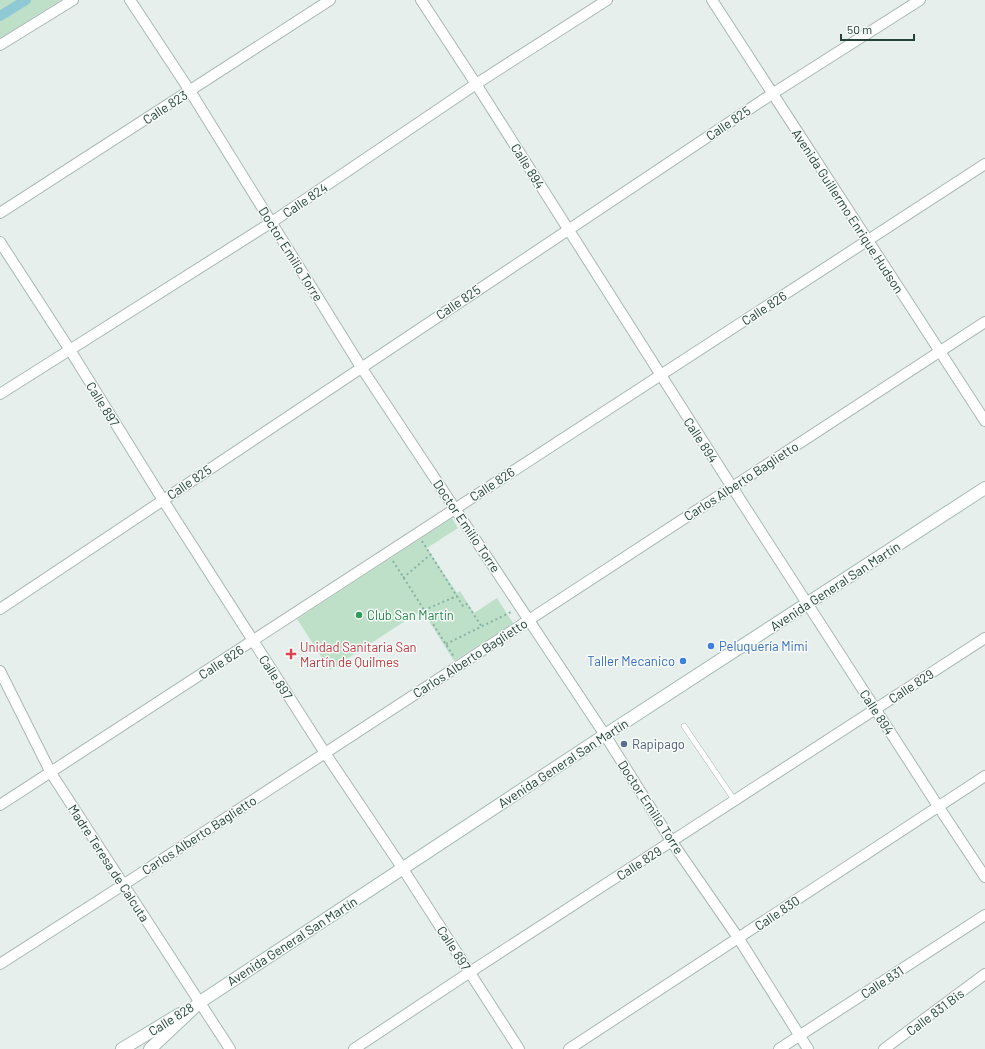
<svg xmlns="http://www.w3.org/2000/svg" width="985" height="1049" font-family="Barlow,sans-serif">
	<rect width="100%" height="100%" fill="#e6efeb"/>
	<g fill="#bfe0c8">
		<polygon points="0,0 61,0 0,38"/>
		<polygon points="452,518 458,528 427,548 457,593 460,591 474,613 497,598 513,623 454,661 422,610 330,670 297,619"/>
	</g>
	<g fill="none" stroke-linecap="round" stroke-linejoin="round">
		<polyline stroke="#8ec9d4" stroke-width="10" points="0,16 26,0"/>
		<g stroke="#a8b8b2" stroke-width="6">
			<polyline id="service" points="684,726 735,801"/>
		</g>
		<g stroke="#a8b8b2" stroke-width="12">
			<g id="minor">
				<polyline points="130,0 190,91 361,367 605,735 672,842 739,939 808,1049"/>
				<polyline points="421,0 476,84 732,487 938,806 985,877"/>
				<polyline points="712,0 985,421"/>
				<polyline points="0,45 73,0"/>
				<polyline points="0,213 330,0"/>
				<polyline points="0,242 70,350 163,500 325,753 403,869 519,1049"/>
				<polyline points="0,394 272,222 476,84 607,0"/>
				<polyline points="0,609 772,94 920,0"/>
				<polyline points="0,671 51,773 230,1049"/>
				<polyline points="0,805 985,164"/>
				<polyline points="0,964 123,885 985,322"/>
				<polyline points="354,1049 470,972 985,638"/>
				<polyline points="569,1049 985,776"/>
				<polyline points="779,1049 985,915"/>
				<polyline points="884,1049 985,974"/>
			</g>
		</g>
		<g stroke="#a4bbb3" stroke-width="14">
			<g id="secondary">
				<polyline points="122,1049 180,1014"/>
				<polyline points="150,1049 200,1002 605,735 985,488"/>
			</g>
		</g>
		<g stroke="#86b3a5" stroke-width="2" stroke-dasharray="2 3" stroke-linecap="butt">
			<polyline points="422,541 463,606 467,604 482,627"/>
			<polyline points="393,561 454,657"/>
			<polyline points="403,578 430,555"/>
			<polyline points="424,610 457,596"/>
			<polyline points="446,644 513,611"/>
		</g>
		<use href="#service" stroke="#fff" stroke-width="5"/>
		<use href="#minor" stroke="#fff" stroke-width="10"/>
		<use href="#secondary" stroke="#fff" stroke-width="12"/>
	</g>
	<circle fill="#2e9e5b" stroke="#f7fbf9" stroke-width="1.5" cx="359" cy="615" r="4"/>
	<g fill="#3f7fe0" stroke="#f7fbf9" stroke-width="1.5">
		<circle cx="711" cy="646" r="4"/>
		<circle cx="683" cy="661" r="4"/>
	</g>
	<path fill="#e0444e" stroke="#f7fbf9" stroke-width="1.5" d="M289 648h4v4h4v4h-4v4h-4v-4h-4v-4h4z"/>
	<circle fill="#5c6f8a" stroke="#f7fbf9" stroke-width="1.5" cx="624" cy="744" r="4"/>
	<g text-anchor="middle" stroke-width="3" stroke-linejoin="round" paint-order="stroke">
		<g font-size="13" fill="#24423a" stroke="#f7fbf9">
			<text transform="translate(165 107) rotate(-33)" y="5">Calle 823</text>
			<text transform="translate(728 123) rotate(-34)" y="5">Calle 825</text>
			<text transform="translate(528 166) rotate(58)" y="5">Calle 894</text>
			<text transform="translate(305 200) rotate(-34)" y="5">Calle 824</text>
			<text transform="translate(848 211) rotate(57)" y="5">Avenida Guillermo Enrique Hudson</text>
			<text transform="translate(291 254) rotate(58)" y="5">Doctor Emilio Torre</text>
			<text transform="translate(458 302) rotate(-34)" y="5">Calle 825</text>
			<text transform="translate(764 308) rotate(-33)" y="5">Calle 826</text>
			<text transform="translate(103 404) rotate(58)" y="5">Calle 897</text>
			<text transform="translate(701 440) rotate(57)" y="5">Calle 894</text>
			<text transform="translate(741 481) rotate(-33)" y="5">Carlos Alberto Baglietto</text>
			<text transform="translate(189 482) rotate(-34)" y="5">Calle 825</text>
			<text transform="translate(492 484) rotate(-33)" y="5">Calle 826</text>
			<text transform="translate(467 526) rotate(56)" y="5">Doctor Emilio Torre</text>
			<text transform="translate(835 586) rotate(-33)" y="5">Avenida General San Martín</text>
			<text transform="translate(470 658) rotate(-33)" y="5">Carlos Alberto Baglietto</text>
			<text transform="translate(221 662) rotate(-33)" y="5">Calle 826</text>
			<text transform="translate(276 677) rotate(57)" y="5">Calle 897</text>
			<text transform="translate(911 686) rotate(-33)" y="5">Calle 829</text>
			<text transform="translate(877 712) rotate(57)" y="5">Calle 894</text>
			<text transform="translate(563 763) rotate(-33)" y="5">Avenida General San Martín</text>
			<text transform="translate(651 807) rotate(57)" y="5">Doctor Emilio Torre</text>
			<text transform="translate(199 835) rotate(-33)" y="5">Carlos Alberto Baglietto</text>
			<text transform="translate(109 863) rotate(57)" y="5">Madre Teresa de Calcuta</text>
			<text transform="translate(639 863) rotate(-33)" y="5">Calle 829</text>
			<text transform="translate(777 913) rotate(-34)" y="5">Calle 830</text>
			<text transform="translate(292 941) rotate(-33)" y="5">Avenida General San Martín</text>
			<text transform="translate(454 948) rotate(57)" y="5">Calle 897</text>
			<text transform="translate(882 982) rotate(-33)" y="5">Calle 831</text>
			<text transform="translate(935 1012) rotate(-37)" y="5">Calle 831 Bis</text>
			<text transform="translate(171 1019) rotate(-32)" y="5">Calle 828</text>
		</g>
		<g font-size="13" fill="#27864d" stroke="#f7fbf9" text-anchor="start">
			<text x="367" y="620">Club San Martín</text>
		</g>
		<g font-size="13" fill="#366cbe" stroke="#f7fbf9" text-anchor="start">
			<text x="719" y="651">Peluquería Mimi</text>
			<text x="675" y="666" text-anchor="end">Taller Mecanico</text>
		</g>
		<g font-size="13" fill="#be3a42" stroke="#f7fbf9" text-anchor="start">
			<text x="300" y="652">Unidad Sanitaria San<tspan x="300" dy="15">Martín de Quilmes</tspan></text>
		</g>
		<g font-size="13" fill="#4e5e75" stroke="#f7fbf9" text-anchor="start">
			<text x="632" y="749">Rapipago</text>
		</g>
	</g>
	<path d="M841 34v6h73v-6" fill="none" stroke="#24423a" stroke-width="2"/>
	<text x="847" y="34" font-size="12" fill="#24423a" stroke="#f7fbf9" stroke-width="3" paint-order="stroke">50 m</text>
</svg>
